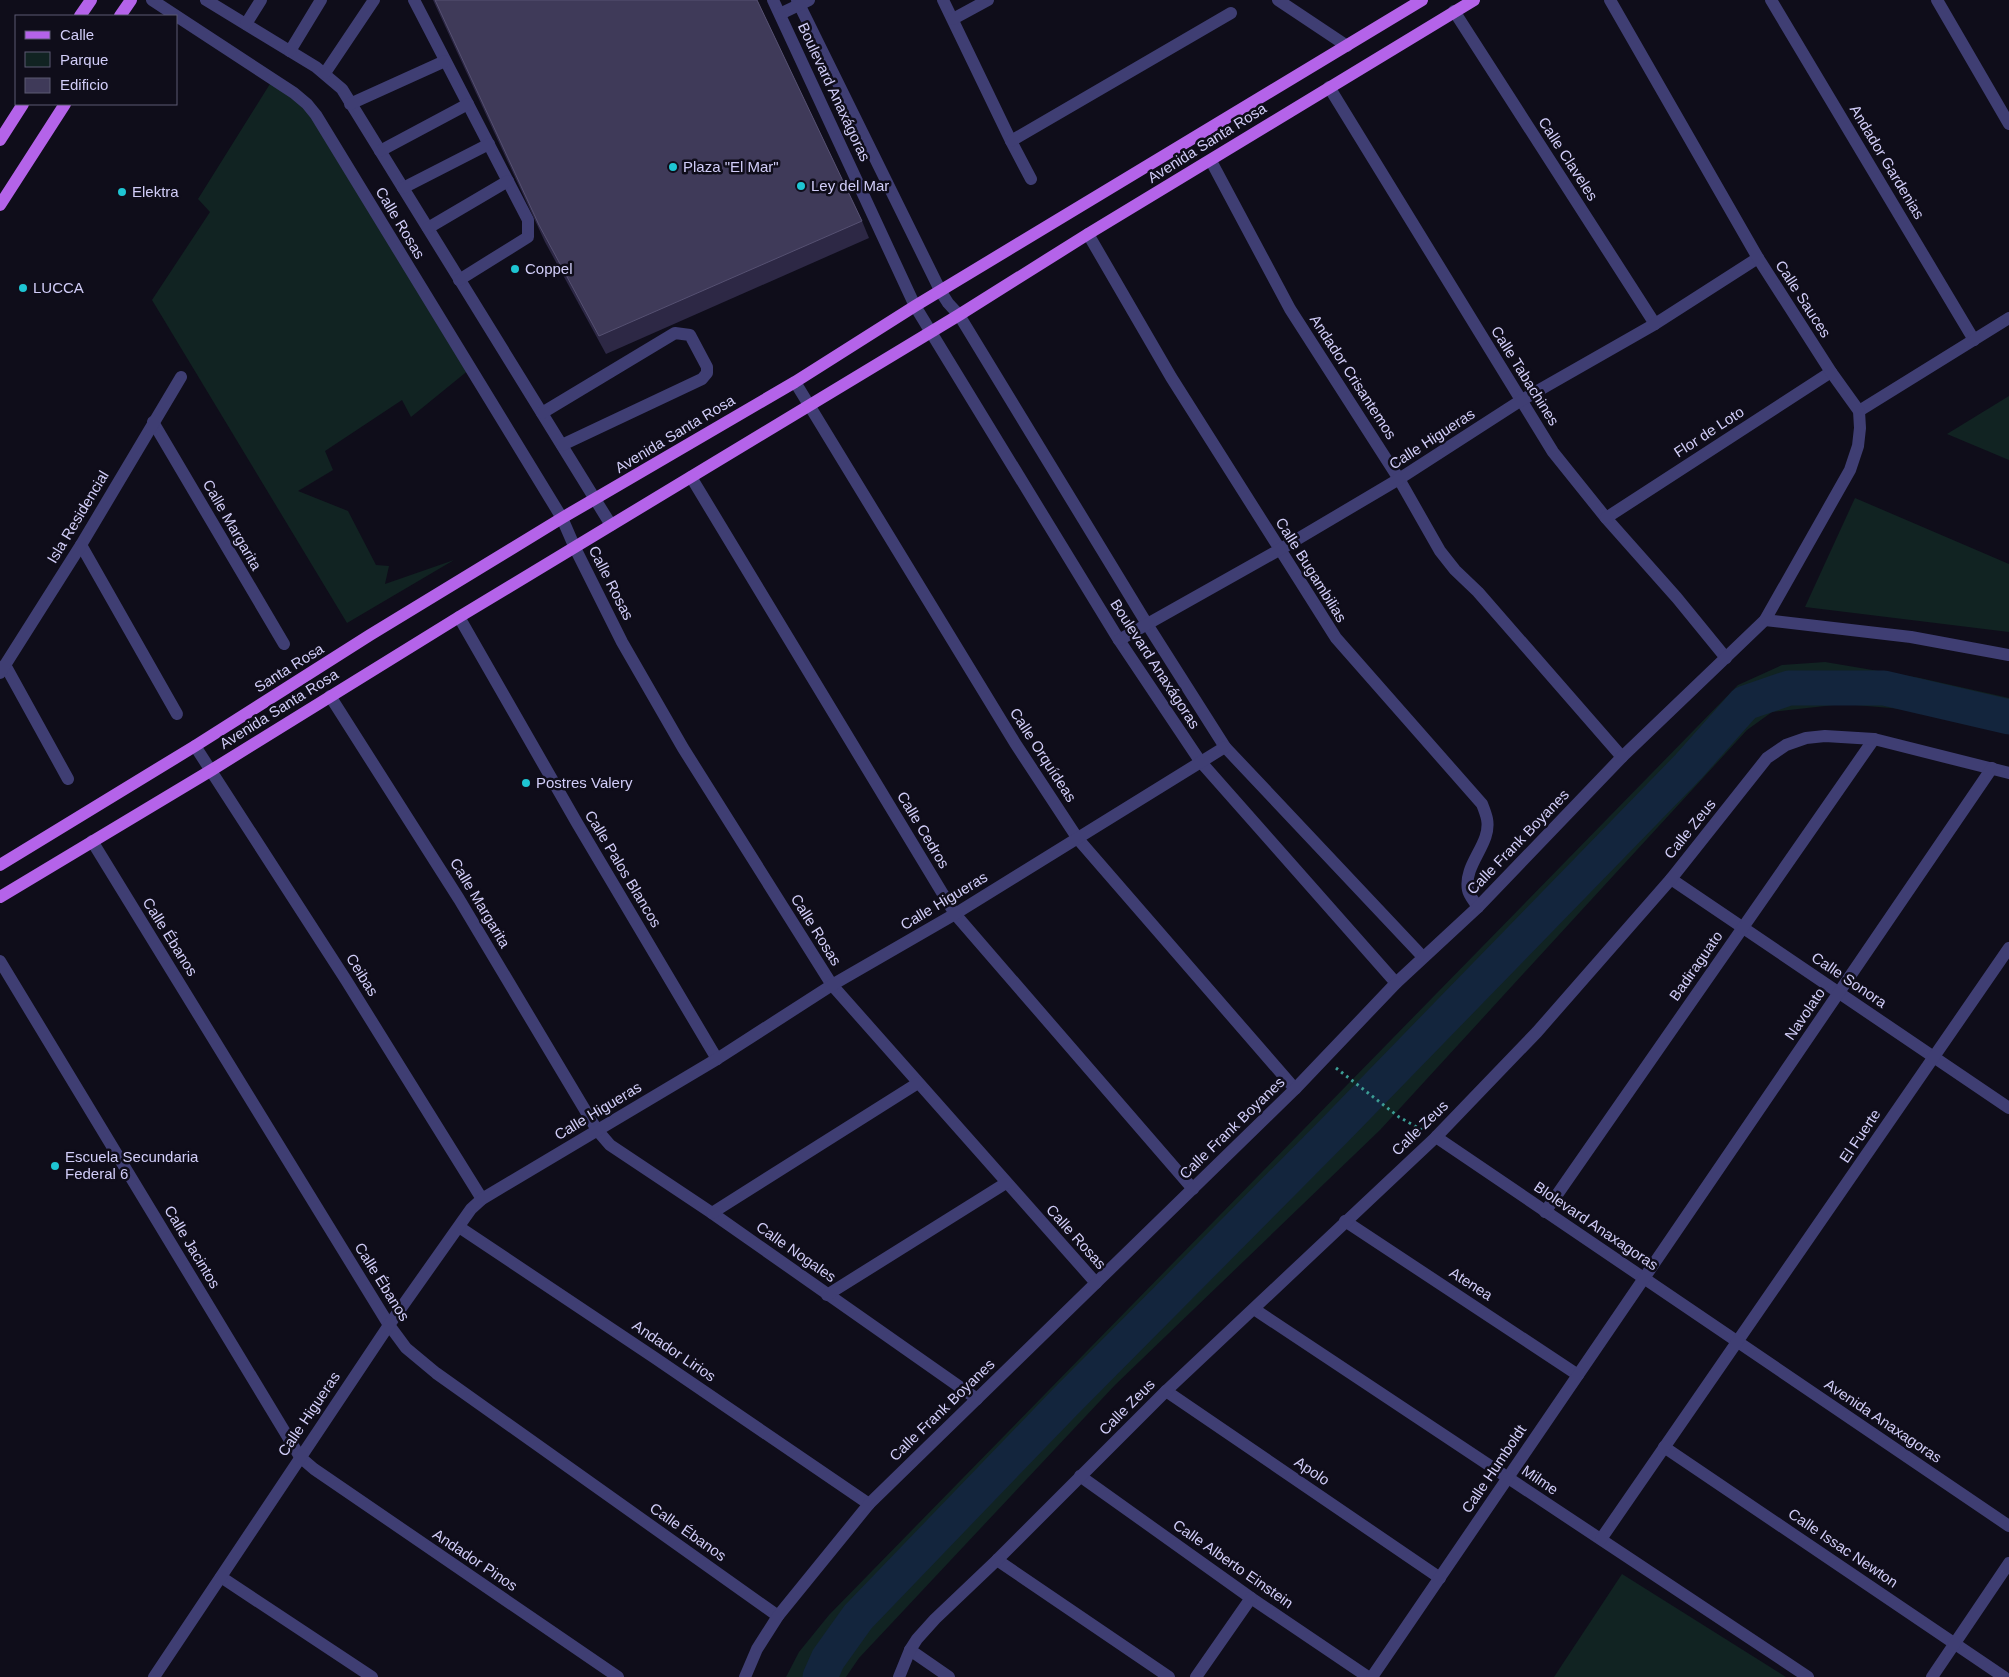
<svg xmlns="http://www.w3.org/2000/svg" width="2009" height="1677" font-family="Arial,sans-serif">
	<rect width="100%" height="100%" fill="#0f0d1a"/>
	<g fill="#112322">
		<polygon points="273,79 307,104 470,369 411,417 402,400 325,451 333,470 298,491 348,511 376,565 389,566 385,584 454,560 347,623 152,300 210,212 198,199"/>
		<polygon points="2009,396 2009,460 1947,434"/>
		<polygon points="1855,498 2009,564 2009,632 1805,607"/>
		<polygon points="1825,662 1920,678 2009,698 2009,732 1938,712 1843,704 1772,712 1747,730 1380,1130 1115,1385 859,1658 846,1677 786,1677 799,1652 829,1615 1738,685 1782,665"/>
		<polygon points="1622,1574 1786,1677 1554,1677"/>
	</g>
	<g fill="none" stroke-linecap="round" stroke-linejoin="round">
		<polyline stroke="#13253d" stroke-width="35" points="820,1677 828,1659 858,1617 1064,1403 1334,1131 1689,766 1745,703 1789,688 1884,688 2009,717"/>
		<polyline stroke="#3c9d95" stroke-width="3" stroke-dasharray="2.5 4" stroke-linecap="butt" points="1336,1068 1399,1117 1422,1130"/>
		<g stroke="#3f3e73" stroke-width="12">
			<polyline points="152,0 294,93 307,104 316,115 562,518 575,548 622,642 683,748 832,985 1096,1283"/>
			<polyline points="206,0 316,67 342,89 611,525"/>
			<polyline points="414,0 528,220 528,237 459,280"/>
			<polyline points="773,0 915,306 1119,640 1200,761 1396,983"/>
			<polyline points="797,0 941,292 948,303 959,315 1147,624 1225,747 1423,957"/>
			<polyline points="943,0 1011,141 1031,179"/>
			<polyline points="1278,0 1347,46"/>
			<polyline points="1771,0 1974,340"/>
			<polyline points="1937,0 2009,124"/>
			<polyline points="1454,11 1655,324"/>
			<polyline points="780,14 809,0"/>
			<polyline points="953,19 988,0"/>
			<polyline points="246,24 261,0"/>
			<polyline points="290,51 321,0"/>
			<polyline points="325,73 374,0"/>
			<polyline points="1329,87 1553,452 1606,518 1677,598 1726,658"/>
			<polyline points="350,104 445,61"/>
			<polyline points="1011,141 1231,13"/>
			<polyline points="380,151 468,104"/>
			<polyline points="1211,161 1290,309 1399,479 1440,551 1455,570 1478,592 1622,757"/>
			<polyline points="403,188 489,144"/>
			<polyline points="428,228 508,181"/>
			<path d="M1088 234 1171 377 1336 638 1482 804C1484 809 1486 814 1487 819 1492 844 1463 864 1468 890 1469 896 1475 902 1478 907"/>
			<polyline points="795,382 1015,743 1078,839 1295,1089"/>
			<polyline points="1859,411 2009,318"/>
			<polyline points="542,413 675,333 690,335 707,367 707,373 702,379 562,445"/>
			<polyline points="153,422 284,644"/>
			<polyline points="691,477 955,914 1193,1189"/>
			<polyline points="1606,518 1831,372"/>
			<polyline points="81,545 177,714"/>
			<polyline points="459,617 577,823 717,1059"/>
			<polyline points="1765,620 1911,637 2009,655"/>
			<polyline points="1119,640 1279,550 1399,479 1520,401 1655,324 1758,258"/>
			<polyline points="5,665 68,779"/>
			<polyline points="0,673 81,545 181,377"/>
			<polyline points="330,696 459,899 597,1130 610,1145 712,1213 977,1399"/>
			<polyline points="195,746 346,980 482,1199"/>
			<polyline points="92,841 389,1325 406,1348 436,1373 778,1616"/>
			<polyline points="1671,879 2009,1108"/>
			<polyline points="0,961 300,1457 314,1469 618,1677"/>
			<polyline points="1436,1137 2009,1526"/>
			<polyline points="1545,1212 1874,739"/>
			<polyline points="712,1213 918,1083"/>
			<polyline points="1345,1221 1578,1375"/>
			<polyline points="459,1227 655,1358 869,1504"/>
			<polyline points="827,1295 1006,1183"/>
			<polyline points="1254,1309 1808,1677"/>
			<polyline points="1166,1391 1440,1578"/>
			<polyline points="1664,1447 2004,1677"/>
			<polyline points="1080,1476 1251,1598 1368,1677"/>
			<polyline points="1601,1539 2009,948"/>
			<polyline points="997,1560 1169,1677"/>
			<polyline points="221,1577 372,1677"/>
			<polyline points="910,1650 949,1677"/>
			<polyline points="154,1677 389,1325 471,1209 482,1199 717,1059 832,985 955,914 1225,747"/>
			<polyline points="745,1677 757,1649 778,1616 869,1504 1295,1089 1396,983 1478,907 1622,757 1765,620 1850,470 1858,446 1860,428 1859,411 1831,372 1758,258 1610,0"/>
			<polyline points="899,1677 910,1650 917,1639 935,1619 997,1560 1166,1391 1436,1137 1537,1032 1671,879 1767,758 1786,745 1806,738 1825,736 1874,739 2009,773"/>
			<polyline points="1196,1677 1251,1598"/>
			<polyline points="1372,1677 1992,768"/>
			<polyline points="1932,1677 2009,1563"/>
		</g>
		<g stroke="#b463e9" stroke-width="12">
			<polyline points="80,16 91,0"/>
			<polyline points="120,16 131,0"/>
			<polyline points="0,140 23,104"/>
			<polyline points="0,205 65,104"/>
			<polyline points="0,865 195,746 370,635 562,518 795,382 915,306 1422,0"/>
			<polyline points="0,897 210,771 459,617 959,315 1088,234 1474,0"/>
		</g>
	</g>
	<polygon fill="#2d2845" points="433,0 757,0 862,221 869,238 606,354 545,242"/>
	<polygon fill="#3f3a59" stroke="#565172" points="435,0 757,0 862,221 599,336 539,225"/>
	<g fill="#1ec5d3" stroke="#0f0d1a" stroke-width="2">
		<circle cx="673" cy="167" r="5"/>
		<circle cx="801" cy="186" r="5"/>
		<circle cx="122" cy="192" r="5"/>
		<circle cx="515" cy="269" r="5"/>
		<circle cx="23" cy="288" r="5"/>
		<circle cx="526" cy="783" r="5"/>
		<circle cx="55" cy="1166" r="5"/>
	</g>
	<g text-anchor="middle" stroke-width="5" stroke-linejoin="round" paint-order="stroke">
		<g font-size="15" fill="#d1cdf8" stroke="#0f0d1a">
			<text transform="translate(834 92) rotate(65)" y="5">Boulevard Anaxágoras</text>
			<text transform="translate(1207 143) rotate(-32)" y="5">Avenida Santa Rosa</text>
			<text transform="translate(1568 159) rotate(57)" y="5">Calle Claveles</text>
			<text transform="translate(1887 162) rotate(59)" y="5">Andador Gardenias</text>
			<text transform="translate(400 223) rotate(59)" y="5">Calle Rosas</text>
			<text transform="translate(1803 299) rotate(57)" y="5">Calle Sauces</text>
			<text transform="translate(1525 376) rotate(58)" y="5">Calle Tabachines</text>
			<text transform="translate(1353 377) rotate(57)" y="5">Andador Crisantemos</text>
			<text transform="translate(1709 432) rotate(-33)" y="5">Flor de Loto</text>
			<text transform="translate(675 434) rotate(-31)" y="5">Avenida Santa Rosa</text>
			<text transform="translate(1432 439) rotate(-33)" y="5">Calle Higueras</text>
			<text transform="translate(78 517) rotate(-59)" y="5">Isla Residencial</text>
			<text transform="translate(232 525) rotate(60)" y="5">Calle Margarita</text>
			<text transform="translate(1311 570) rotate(58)" y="5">Calle Bugambilias</text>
			<text transform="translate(611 583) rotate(63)" y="5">Calle Rosas</text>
			<text transform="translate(1155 664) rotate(57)" y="5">Boulevard Anaxágoras</text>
			<text transform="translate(289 668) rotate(-32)" y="5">Santa Rosa</text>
			<text transform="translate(279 709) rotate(-32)" y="5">Avenida Santa Rosa</text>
			<text transform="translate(1043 755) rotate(57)" y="5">Calle Orquídeas</text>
			<text transform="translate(1690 829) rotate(-51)" y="5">Calle Zeus</text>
			<text transform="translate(923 830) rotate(59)" y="5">Calle Cedros</text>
			<text transform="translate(1518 842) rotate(-46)" y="5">Calle Frank Boyanes</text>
			<text transform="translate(623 869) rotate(59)" y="5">Calle Palos Blancos</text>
			<text transform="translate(944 901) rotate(-31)" y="5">Calle Higueras</text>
			<text transform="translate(480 903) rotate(59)" y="5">Calle Margarita</text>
			<text transform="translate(816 930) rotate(58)" y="5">Calle Rosas</text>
			<text transform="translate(170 937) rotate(58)" y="5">Calle Ébanos</text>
			<text transform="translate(1696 966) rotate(-55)" y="5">Badiraguato</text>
			<text transform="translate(362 975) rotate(58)" y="5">Ceibas</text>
			<text transform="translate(1849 980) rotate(34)" y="5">Calle Sonora</text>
			<text transform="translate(1805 1014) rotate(-56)" y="5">Navolato</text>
			<text transform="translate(598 1111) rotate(-31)" y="5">Calle Higueras</text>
			<text transform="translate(1232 1128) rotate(-44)" y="5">Calle Frank Boyanes</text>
			<text transform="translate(1420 1128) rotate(-44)" y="5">Calle Zeus</text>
			<text transform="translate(1860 1136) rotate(-56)" y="5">El Fuerte</text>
			<text transform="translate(1596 1226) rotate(34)" y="5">Blolevard Anaxagoras</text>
			<text transform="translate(1076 1237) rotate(48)" y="5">Calle Rosas</text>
			<text transform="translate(192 1247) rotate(59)" y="5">Calle Jacintos</text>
			<text transform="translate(796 1252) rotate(35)" y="5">Calle Nogales</text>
			<text transform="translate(382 1282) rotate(58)" y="5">Calle Ébanos</text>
			<text transform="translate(1471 1284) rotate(33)" y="5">Atenea</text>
			<text transform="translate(674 1351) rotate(34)" y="5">Andador Lirios</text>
			<text transform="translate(1127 1407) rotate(-45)" y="5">Calle Zeus</text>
			<text transform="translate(942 1410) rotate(-44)" y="5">Calle Frank Boyanes</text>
			<text transform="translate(309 1414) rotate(-56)" y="5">Calle Higueras</text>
			<text transform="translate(1883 1421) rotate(34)" y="5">Avenida Anaxagoras</text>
			<text transform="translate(1494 1469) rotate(-56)" y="5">Calle Humboldt</text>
			<text transform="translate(1312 1471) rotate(34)" y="5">Apolo</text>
			<text transform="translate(1540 1480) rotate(34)" y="5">Milme</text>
			<text transform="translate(688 1532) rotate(35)" y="5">Calle Ébanos</text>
			<text transform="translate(1843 1548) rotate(34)" y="5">Calle Issac Newton</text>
			<text transform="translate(475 1560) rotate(34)" y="5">Andador Pinos</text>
			<text transform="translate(1233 1564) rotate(35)" y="5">Calle Alberto Einstein</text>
		</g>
		<g font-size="15" fill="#d1cdf8" stroke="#0f0d1a" text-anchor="start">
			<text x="683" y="172">Plaza "El Mar"</text>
			<text x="811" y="191">Ley del Mar</text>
			<text x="132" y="197">Elektra</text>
			<text x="525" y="274">Coppel</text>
			<text x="33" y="293">LUCCA</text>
			<text x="536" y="788">Postres Valery</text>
			<text x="65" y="1162">Escuela Secundaria<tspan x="65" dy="17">Federal 6</tspan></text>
		</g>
	</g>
	<rect x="15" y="15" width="162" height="90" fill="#0f0d1a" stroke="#5d5a73"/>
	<rect x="25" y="31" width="25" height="8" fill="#b463e9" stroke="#5d5a73"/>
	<text x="60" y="40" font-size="15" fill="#d1cdf8">Calle</text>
	<rect x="25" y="52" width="25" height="15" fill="#112322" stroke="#5d5a73"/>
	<text x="60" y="65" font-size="15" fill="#d1cdf8">Parque</text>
	<rect x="25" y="78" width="25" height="15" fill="#3f3a59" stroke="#5d5a73"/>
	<text x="60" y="90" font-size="15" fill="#d1cdf8">Edificio</text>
</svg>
